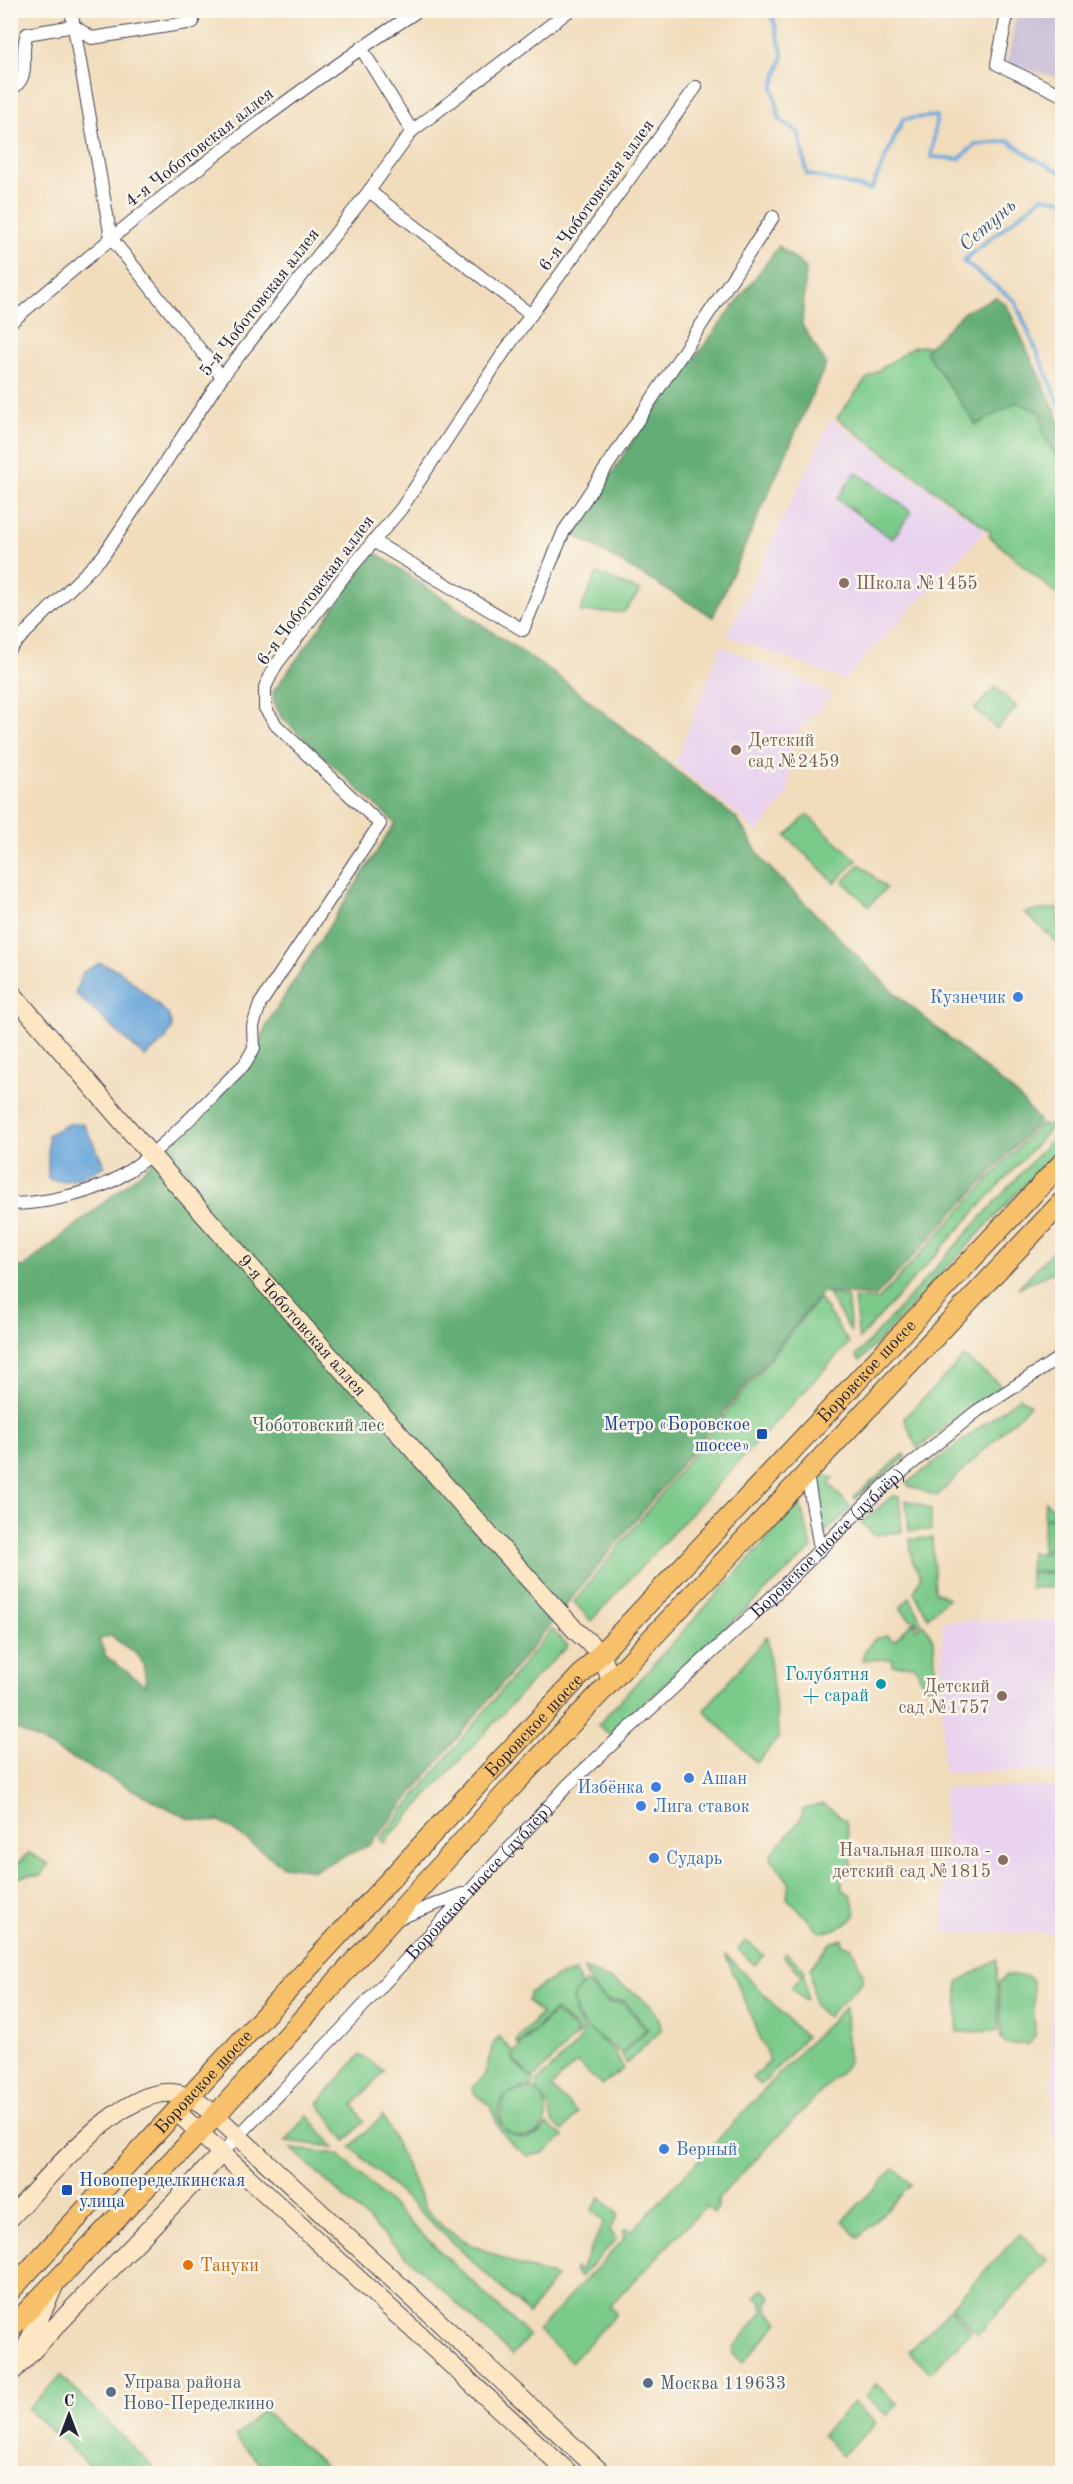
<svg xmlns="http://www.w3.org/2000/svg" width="1073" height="2484" font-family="'Old Standard TT',serif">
	<rect width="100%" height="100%" fill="#fbf7ec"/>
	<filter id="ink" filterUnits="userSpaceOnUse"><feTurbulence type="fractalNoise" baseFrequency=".0167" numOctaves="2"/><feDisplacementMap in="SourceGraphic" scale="12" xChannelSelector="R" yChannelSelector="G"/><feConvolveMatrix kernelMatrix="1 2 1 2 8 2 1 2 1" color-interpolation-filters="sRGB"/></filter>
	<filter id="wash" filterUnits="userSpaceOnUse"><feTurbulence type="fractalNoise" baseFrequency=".008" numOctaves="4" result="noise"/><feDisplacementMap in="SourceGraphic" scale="24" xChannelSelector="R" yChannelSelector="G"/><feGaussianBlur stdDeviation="1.35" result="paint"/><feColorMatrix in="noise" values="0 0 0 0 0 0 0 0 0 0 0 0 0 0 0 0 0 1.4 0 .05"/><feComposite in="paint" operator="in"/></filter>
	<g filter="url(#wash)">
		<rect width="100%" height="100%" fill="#f1dcbb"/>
		<g fill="#e8d2ee">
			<polygon points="831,419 986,530 844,680 727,636"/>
			<polygon points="721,646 833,694 793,737 788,794 758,832 675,763"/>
			<polygon points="1062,1620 1062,1771 943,1772 942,1621"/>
			<polygon points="1062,1787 1062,1933 944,1933 944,1788"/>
			<polygon points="1051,1952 1062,1952 1062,2137 1053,2137"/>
		</g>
		<polygon fill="#c9bfd7" points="1017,11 1062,11 1062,78 1015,67 1008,61"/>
		<g fill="#7bca8a" stroke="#4e7662" stroke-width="1.5">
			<polygon points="1014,339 1062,430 1062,599 989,536 991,532 837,418 866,379 913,347"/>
			<polygon points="856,472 912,512 892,539 837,499"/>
			<polygon points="597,573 640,591 624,612 580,612"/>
			<polygon points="995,687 1017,707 997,729 975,709"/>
			<polygon points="807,815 857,860 835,883 786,836"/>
			<polygon points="860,864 886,888 869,906 843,882"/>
			<polygon points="1058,908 1062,947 1024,912"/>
			<polygon points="1039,1125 1054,1125 859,1339 854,1298 878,1300"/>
			<polygon points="1062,1128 1062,1145 860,1361 856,1356"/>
			<polygon points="1062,1241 1062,1268 1018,1288"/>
			<polygon points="828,1294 847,1297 851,1332"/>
			<polygon points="819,1298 849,1343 591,1621 574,1602"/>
			<polygon points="964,1357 1002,1386 917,1448 904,1418"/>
			<polygon points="1020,1397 1030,1405 937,1496 908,1486 907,1483"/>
			<polygon points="904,1454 905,1458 855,1499 854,1497"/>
			<polygon points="826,1476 834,1478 829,1484 851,1508 826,1532 814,1492 817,1478"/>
			<polygon points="892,1496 899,1497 902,1532 874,1535 861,1523"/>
			<polygon points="906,1500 931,1509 931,1530 909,1531"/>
			<polygon points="1045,1501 1062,1516 1045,1518 1062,1519 1062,1544 1042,1551"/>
			<polygon points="800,1503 812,1548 610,1735 598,1725"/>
			<polygon points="932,1538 935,1592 948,1598 928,1617 914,1592 921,1577 912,1560 910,1539"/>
			<polygon points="1061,1547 1055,1554 1054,1572 1030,1571 1031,1553 1044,1553"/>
			<polygon points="1062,1548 1061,1587 1030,1588 1030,1573 1055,1573 1056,1555"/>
			<polygon points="910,1597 922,1623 916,1625 916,1620 910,1619 900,1608"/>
			<polygon points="914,1621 915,1629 924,1625 934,1641 936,1686 924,1686 915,1665 893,1665 893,1659 863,1660 863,1654 874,1639 887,1636 894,1641"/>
			<polygon points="552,1629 568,1646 536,1677 384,1843 380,1839"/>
			<polygon points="767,1636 779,1737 757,1763 704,1710"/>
			<path d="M824 1804 846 1821 852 1867 842 1875V1890L851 1895 856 1914C848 1926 834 1931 820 1932L787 1898 789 1882 771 1859 772 1853 801 1819 803 1809Z"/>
			<polygon points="29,1853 49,1864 40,1876 28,1875 17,1878 11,1869"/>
			<polygon points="842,1939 842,1944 852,1948 863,1974 862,1982 827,2017 815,2006 810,1968 830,1943"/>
			<polygon points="746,1941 764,1955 755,1965 738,1949"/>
			<polygon points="786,1953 803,1968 807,1999 804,2000 791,1988 802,1975 783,1956"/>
			<polygon points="725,1954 805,2037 761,2085 752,2078 770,2061"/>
			<polygon points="997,1959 998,2031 957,2032 958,1982"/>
			<path d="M584 1969C610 1979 661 1998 661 2030L626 2064 622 2055 648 2029 624 2001H608L590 1984Z"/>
			<polygon points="576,1972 581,1985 573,1998 576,2017 583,2027 577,2036 576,2028 555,2010 519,2045 516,2041 541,2014 528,2001 529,1993 556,1977"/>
			<polygon points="1006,1975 1028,1976 1033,1982 1035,2036 1029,2044 1006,2044 1001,2039 999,1983"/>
			<path d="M585 1982 608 2003H623L646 2029 621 2053 588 2029 616 2053 623 2069 601 2085 577 2062 551 2087 578 2113 563 2131 552 2122 549 2106 535 2090 538 2081 577 2044 586 2027C579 2021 571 2004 575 1994 577 1990 582 1986 585 1982Z"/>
			<polygon points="846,2007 848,2064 718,2198 718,2208 714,2213 706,2206 610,2306 616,2314 572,2362 538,2330 624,2239 623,2232 627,2228 631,2232 811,2040"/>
			<polygon points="555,2012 575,2030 576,2036 535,2077 530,2077 514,2059 513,2053"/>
			<path d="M499 2037 512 2050 514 2062 534 2080 531 2088H519L507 2095C555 2068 560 2145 518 2136 496 2132 499 2110 506 2096 480 2122 526 2157 547 2125L564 2137 544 2153 528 2156 513 2146 499 2128 490 2106 475 2094 472 2089 485 2074 493 2044Z"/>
			<polygon points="360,2055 384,2071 353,2105 364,2121 346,2141 318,2103"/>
			<polygon points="307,2115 334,2147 286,2141"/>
			<polygon points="383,2115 426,2209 444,2228 472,2245 516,2264 556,2277 529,2314 351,2147"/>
			<polygon points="292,2149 338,2154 529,2336 512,2355"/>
			<polygon points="895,2168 911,2185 858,2238 842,2221"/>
			<polygon points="600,2197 619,2215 609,2230 616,2240 580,2277 575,2272 575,2268 580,2271 604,2222 592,2210"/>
			<polygon points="1020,2234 1048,2260 978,2334 951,2307"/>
			<polygon points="763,2289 771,2297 767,2303 767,2310 779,2322 743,2362 734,2355 734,2347 763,2312 762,2303 755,2297"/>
			<polygon points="950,2309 971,2331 931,2372 908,2352"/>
			<polygon points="61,2376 153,2467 151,2473 98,2473 28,2409"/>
			<polygon points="876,2384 898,2404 887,2416 865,2397"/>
			<polygon points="853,2402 876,2423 842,2456 822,2435"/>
			<polygon points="263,2410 325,2466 317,2473 269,2473 235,2438"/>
		</g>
		<g fill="#64ae76" stroke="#436858" stroke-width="1.5" fill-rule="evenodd">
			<polygon points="779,246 806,268 802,325 826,364 713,617 573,534 636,436"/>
			<polygon points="996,297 1007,306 1062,426 1062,466 1042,432 1041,413 1017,402 976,425 925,351 964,312"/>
			<path d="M373 554 379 555 562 679 737 819 763 861 889 988 1019 1097 1039 1121 876 1296 822 1292 370 1845 314 1870 283 1866 220 1821 207 1822 187 1818 11 1726 10 1266 24 1267 144 1170 254 1057 268 1022 395 823 281 717 274 702 273 692ZM111 1635C134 1658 144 1646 146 1686L106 1656 99 1640Z"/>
		</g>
		<g fill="#69a6da" stroke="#46648a" stroke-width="1.5">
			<polygon points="100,963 120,971 168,1014 172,1028 166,1039 145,1057 75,993 83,972"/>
			<path d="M83 1123 105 1166C84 1176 71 1185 48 1179V1135L68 1124Z"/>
		</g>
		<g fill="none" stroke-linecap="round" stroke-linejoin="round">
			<g stroke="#69a6da" stroke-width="4">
				<polyline points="761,10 773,18 783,56 773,87 780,120 799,133 807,174 871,190 903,119 937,116 931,157 959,159 975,145 1009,141 1033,158 1062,173"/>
				<polyline points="1062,200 1042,197 963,261 1015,301 1062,410"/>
			</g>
		</g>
	</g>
	<g filter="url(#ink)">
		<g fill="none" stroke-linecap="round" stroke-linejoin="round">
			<g stroke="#413e4e" stroke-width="14">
				<g id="street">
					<polyline points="71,10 111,238 222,377"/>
					<polyline points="1008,10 997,64 1062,95"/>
					<polyline points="361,48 412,131"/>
					<path d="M10 90C34 76 18 55 27 34L74 26 92 38 193 22"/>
					<polyline points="369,191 531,315"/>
					<path d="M10 323C141 212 275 103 419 10"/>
					<polyline points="373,541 523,630 564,531 773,217"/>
					<polyline points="10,648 103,556 222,377 369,191 412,131 570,10"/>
					<path d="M10 1204C42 1204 94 1193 121 1176 167 1147 206 1101 245 1064L254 1048 253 1026 260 1004 380 824 276 725 265 708V687L276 665 345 575 401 509 504 352 696 87"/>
					<polyline points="807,1475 820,1548"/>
					<polyline points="397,1919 462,1894"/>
					<path id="s1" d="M222 2153 340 2031 568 1785 774 1595 884 1486 977 1411 1062 1356"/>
				</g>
			</g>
			<g stroke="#413e4e" stroke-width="20">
				<g id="secondary">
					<path id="s2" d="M10 991 150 1154 517 1566 577 1632 601 1653 611 1681"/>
					<polyline points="177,2112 570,2474"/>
					<path d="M10 2218C44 2183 125 2080 179 2094 202 2100 221 2121 238 2136L603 2474"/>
					<polyline points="23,2354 54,2286"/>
					<polyline points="10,2374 222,2153"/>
				</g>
			</g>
			<g stroke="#413e4e" stroke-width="22">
				<g id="primary">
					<path id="s3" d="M10 2291 481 1781 1062 1163"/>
					<polyline points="10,2329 215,2116 506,1793 1062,1202"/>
				</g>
			</g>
			<use href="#street" stroke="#fff" stroke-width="12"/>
			<use href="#secondary" stroke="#fce6c4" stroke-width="18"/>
			<use href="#primary" stroke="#f7c06b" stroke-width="20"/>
		</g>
	</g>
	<g fill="#8d6e63" stroke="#fbf7ec" stroke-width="2">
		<circle cx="844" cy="583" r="6"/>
		<circle cx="736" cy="750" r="6"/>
		<circle cx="1002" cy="1696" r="6"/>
		<circle cx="1003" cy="1860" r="6"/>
	</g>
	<g fill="#3f7fe0" stroke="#fbf7ec" stroke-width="2">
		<circle cx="1018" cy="997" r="6"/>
		<circle cx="689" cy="1778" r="6"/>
		<circle cx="656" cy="1787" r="6"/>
		<circle cx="641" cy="1806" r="6"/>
		<circle cx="654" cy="1858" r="6"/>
		<circle cx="664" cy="2149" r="6"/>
	</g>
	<g fill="#1a4fb4" stroke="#fbf7ec" stroke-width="2">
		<rect x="756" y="1428" width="12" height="12" rx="3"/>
		<rect x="61" y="2184" width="12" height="12" rx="3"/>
	</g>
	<circle fill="#0f9aa8" stroke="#fbf7ec" stroke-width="2" cx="881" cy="1684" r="6"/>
	<circle fill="#e8710a" stroke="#fbf7ec" stroke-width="2" cx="188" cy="2265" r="6"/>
	<g fill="#5c6f8a" stroke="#fbf7ec" stroke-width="2">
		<circle cx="648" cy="2383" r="6"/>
		<circle cx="111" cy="2392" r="6"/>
	</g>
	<g text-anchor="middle" stroke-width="5" stroke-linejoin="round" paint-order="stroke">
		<g font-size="18" fill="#22223b" stroke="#fbf7ec">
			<text transform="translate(199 147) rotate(-38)" y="6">4-я Чоботовская аллея</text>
			<text transform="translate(596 195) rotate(-54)" y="6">6-я Чоботовская аллея</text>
			<text transform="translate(259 302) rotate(-52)" y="6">5-я Чоботовская аллея</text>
			<text transform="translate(315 590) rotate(-53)" y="6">6-я Чоботовская аллея</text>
			<text dy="6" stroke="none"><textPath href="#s2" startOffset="444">9-я Чоботовская аллея</textPath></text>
			<text dy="6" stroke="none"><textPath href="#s3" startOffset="1257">Боровское шоссе</textPath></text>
			<text dy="6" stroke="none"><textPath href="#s1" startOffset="860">Боровское шоссе (дублёр)</textPath></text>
			<text dy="6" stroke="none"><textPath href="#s3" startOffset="771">Боровское шоссе</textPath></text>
			<text dy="6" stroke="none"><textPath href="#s1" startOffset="374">Боровское шоссе (дублёр)</textPath></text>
			<text dy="6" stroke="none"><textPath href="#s3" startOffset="285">Боровское шоссе</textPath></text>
		</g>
		<g font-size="18" fill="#785e54" stroke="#fbf7ec" text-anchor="start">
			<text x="856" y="589">Школа №1455</text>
			<text x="748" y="746">Детский<tspan x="748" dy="21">сад №2459</tspan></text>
			<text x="990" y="1692" text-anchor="end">Детский<tspan x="990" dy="21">сад №1757</tspan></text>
			<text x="991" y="1856" text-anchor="end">Начальная школа -<tspan x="991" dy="21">детский сад №1815</tspan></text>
		</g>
		<g font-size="18" fill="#366cbe" stroke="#fbf7ec" text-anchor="start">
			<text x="1006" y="1003" text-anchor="end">Кузнечик</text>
			<text x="701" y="1784">Ашан</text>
			<text x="644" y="1793" text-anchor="end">Избёнка</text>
			<text x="653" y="1812">Лига ставок</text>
			<text x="666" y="1864">Сударь</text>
			<text x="676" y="2155">Верный</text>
		</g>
		<g font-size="18" fill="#164399" stroke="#fbf7ec" text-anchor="end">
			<text x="750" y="1430">Метро «Боровское<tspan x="750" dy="21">шоссе»</tspan></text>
			<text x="79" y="2186" text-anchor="start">Новопеределкинская<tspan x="79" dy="21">улица</tspan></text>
		</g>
		<g font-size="18" fill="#415d57" stroke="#fbf7ec">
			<text x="318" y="1431">Чоботовский лес</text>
		</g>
		<g font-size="18" fill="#0d838f" stroke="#fbf7ec" text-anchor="end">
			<text x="869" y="1680">Голубятня<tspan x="869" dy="21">+ сарай</tspan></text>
		</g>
		<g font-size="18" fill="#c56008" stroke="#fbf7ec" text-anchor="start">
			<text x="200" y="2271">Тануки</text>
		</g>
		<g font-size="18" fill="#4e5e75" stroke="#fbf7ec" text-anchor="start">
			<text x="123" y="2388">Управа района<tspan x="123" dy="21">Ново-Переделкино</tspan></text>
			<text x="660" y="2389">Москва 119633</text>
		</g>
		<g font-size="20" font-style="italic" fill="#3e577b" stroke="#fbf7ec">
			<text transform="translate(987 224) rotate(-41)" y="7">Сетунь</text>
		</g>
	</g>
	<rect width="1073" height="2484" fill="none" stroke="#fbf7ec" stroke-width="36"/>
	<g transform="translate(69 2415)" stroke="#fbf7ec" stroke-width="4.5" paint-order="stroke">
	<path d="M0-4.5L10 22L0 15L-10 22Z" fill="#22223b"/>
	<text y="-9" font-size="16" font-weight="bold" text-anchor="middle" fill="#22223b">С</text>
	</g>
</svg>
